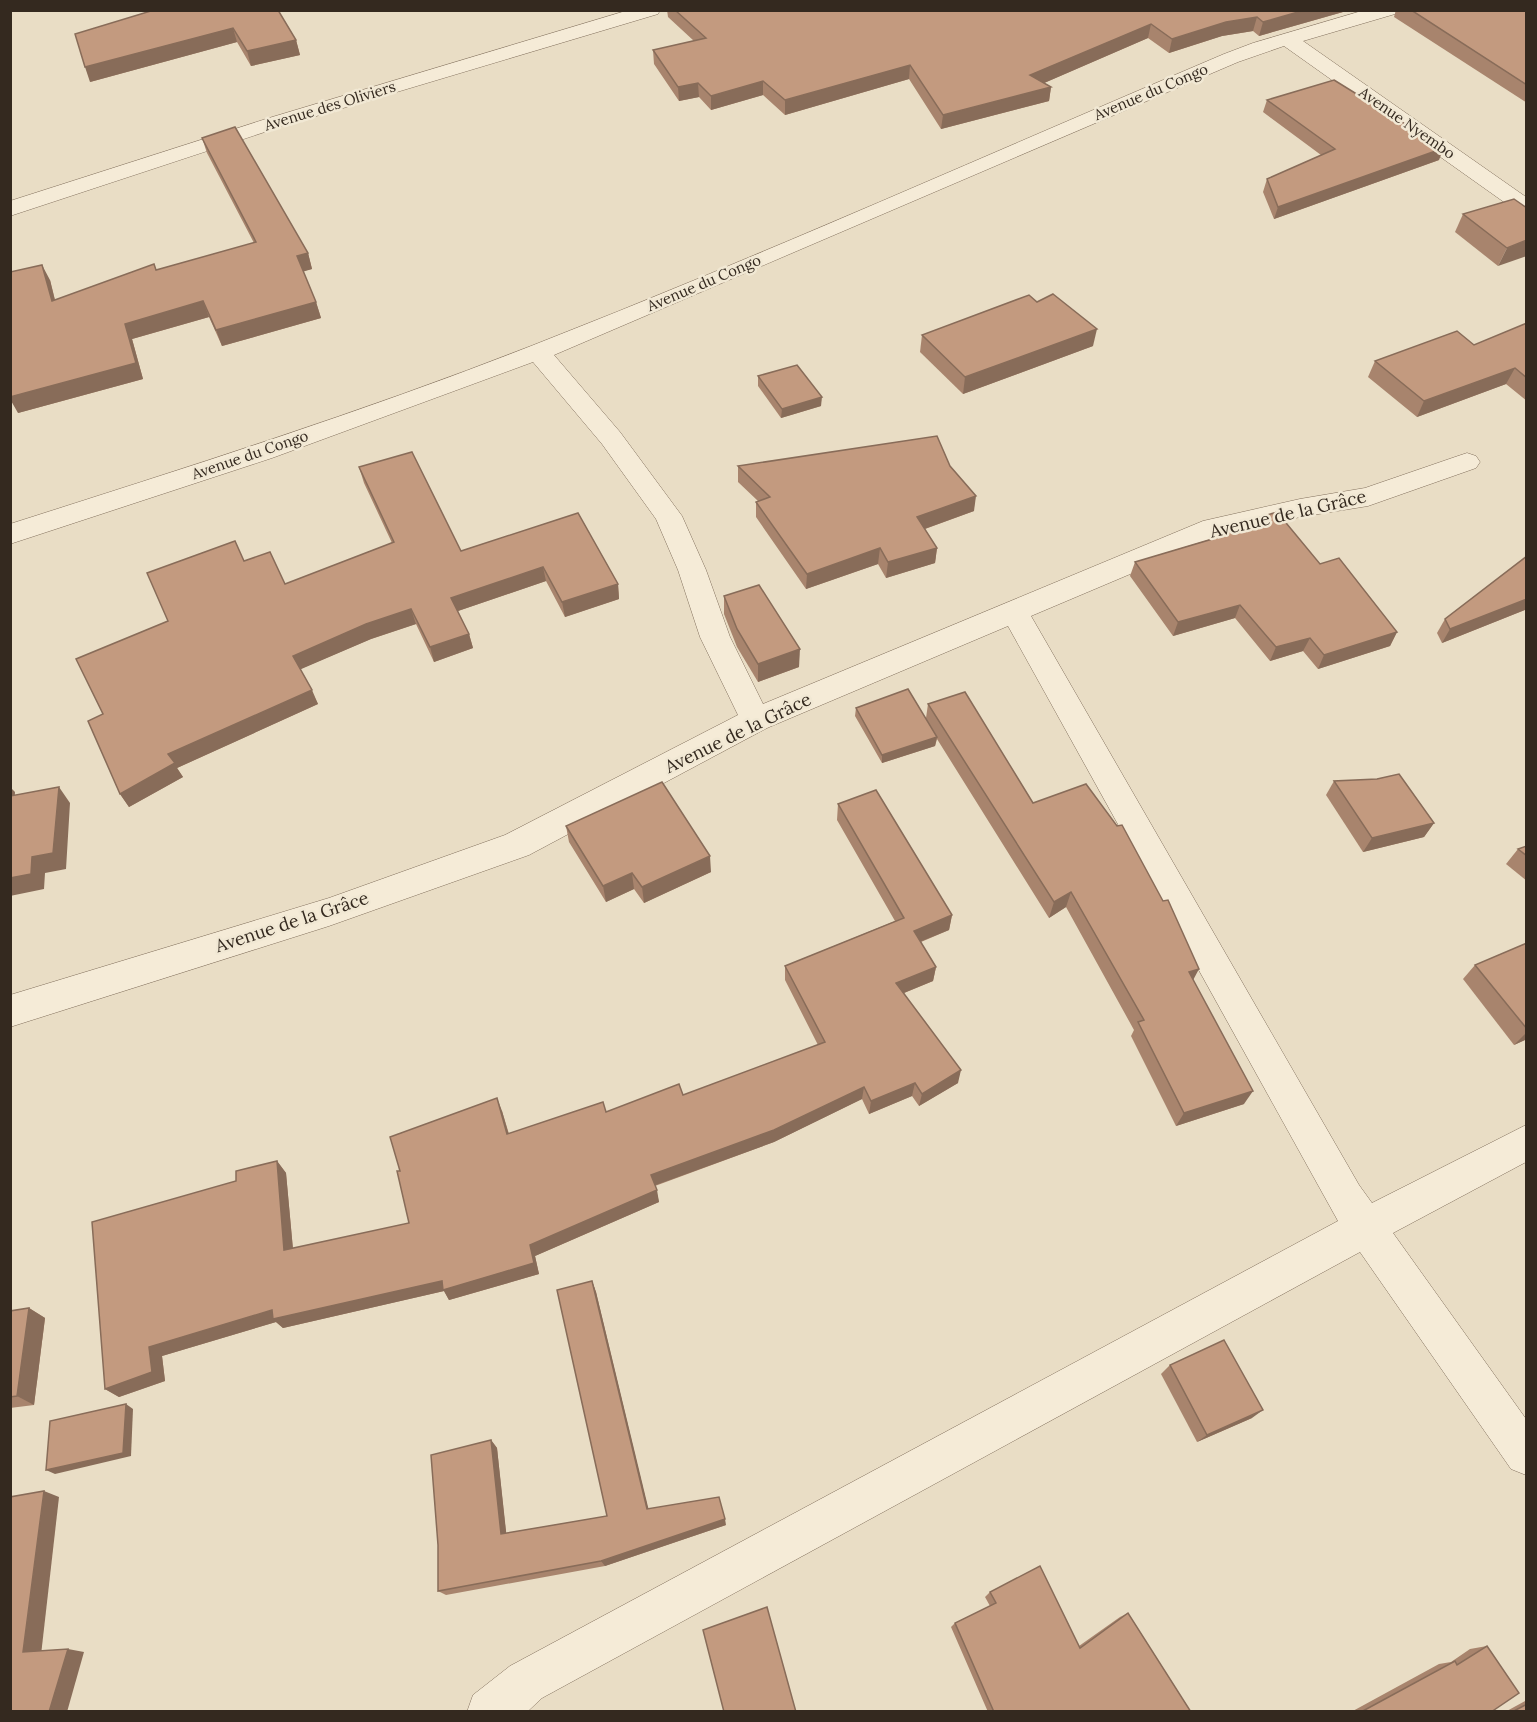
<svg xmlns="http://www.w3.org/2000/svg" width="1537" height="1722" font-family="Lora,serif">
	<rect width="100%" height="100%" fill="#e9ddc5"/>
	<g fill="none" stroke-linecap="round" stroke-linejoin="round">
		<g stroke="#82705d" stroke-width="1">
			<g id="minor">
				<polygon points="629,10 660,10 658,14 283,126 10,216 10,201 269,118"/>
				<path d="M1365 10H1397L1395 14 1303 41 1526 197V214L1518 212 1284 46 1238 62 554 355 620 432 682 516 706 570 730 637 763 704 1203 521 1300 499 1365 488 1458 456 1467 453 1476 456 1480 462 1476 468 1368 506 1300 517 1220 536 1031 616 1359 1185 1372 1203 1526 1125V1162L1393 1233 1526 1419V1475L1511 1469 1360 1252 542 1698 527 1712H467L473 1695 510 1666 1338 1221 1008 626 767 728 529 855 329 926 10 1027V995L329 898 505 835 738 715 700 637 678 570 656 519 602 444 533 362 272 458 10 544V524C185 468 360 413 531 346 764 255 993 152 1224 54L1253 43Z"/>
			</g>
		</g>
		<use href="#minor" fill="#f5ebd7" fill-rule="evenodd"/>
	</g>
	<g fill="#a8846d">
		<polygon points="154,10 296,40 300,55 251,66 237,42 90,82"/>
		<polygon points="667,10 1350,10 1259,36 1253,31 1222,36 1169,53 1148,38 1044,83 1051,87 1049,101 941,129 909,79 785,115 763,95 711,110 699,97 679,101 654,64 653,50 694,41 668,17"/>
		<polygon points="1396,10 1527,10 1527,103 1394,17"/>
		<polygon points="1267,100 1439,160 1274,219 1263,192 1267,179 1321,155 1263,112"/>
		<polygon points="202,138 308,253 312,269 303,271 316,302 321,318 222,346 209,317 132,339 143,379 18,413 50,280 55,300 156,270 254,243 207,153"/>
		<polygon points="1527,208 1498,266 1455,232 1463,214"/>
		<polygon points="1037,302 1093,346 963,394 920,352 922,335"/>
		<polygon points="1527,323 1527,401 1506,384 1417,417 1368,377 1375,361 1474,345"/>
		<polygon points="758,376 821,406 781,418 758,386"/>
		<polygon points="738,466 950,466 974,511 925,529 937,548 935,563 886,578 878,564 806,589 756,517 756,502 758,501 738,482"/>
		<polygon points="359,467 461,551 578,513 618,584 619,599 565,617 546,581 458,611 469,634 473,648 434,662 416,624 371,639 300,669 318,704 177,768 183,777 129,807 120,794 103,714 168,621 244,561 285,584 392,543 364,483"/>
		<polygon points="1214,531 1320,564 1397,632 1390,646 1318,669 1303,651 1270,661 1235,618 1173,636 1130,576 1135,562 1211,539"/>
		<polygon points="1527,556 1527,609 1442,643 1437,633 1445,619"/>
		<polygon points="724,596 799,667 758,682 737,647 724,614"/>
		<polygon points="928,704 1033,803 1193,980 1244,1104 1176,1126 1131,1036 1134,1030 1066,907 1049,918 937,739 935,746 882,763 855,716 856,708 926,718"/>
		<polygon points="1334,781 1434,823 1424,837 1363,852 1326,795"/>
		<polygon points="838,804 952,915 949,930 921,942 936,967 933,981 904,993 958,1083 919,1106 912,1096 869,1114 862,1099 774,1142 655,1186 659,1202 535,1256 539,1274 449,1300 444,1291 283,1328 276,1322 162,1356 165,1381 119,1397 105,1389 236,1181 277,1161 286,1173 293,1249 409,1223 400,1171 502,1111 509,1134 683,1095 818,1045 785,980 785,966 895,921 837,820"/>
		<polygon points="566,826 711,872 644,903 634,889 606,902 569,842"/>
		<polygon points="1527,846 1527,881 1506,864 1518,849"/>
		<polygon points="1527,943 1527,1039 1514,1045 1463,979 1475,965"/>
		<polygon points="592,1281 596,1292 648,1509 726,1525 605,1566 446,1595 438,1591 438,1545 491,1440 497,1448 506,1533 607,1516"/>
		<polygon points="29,1308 45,1318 34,1405 10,1408 10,1311"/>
		<polygon points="1170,1365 1252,1418 1197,1442 1161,1374"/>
		<polygon points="990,1592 1079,1646 1120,1617 1128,1613 1191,1712 988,1712 951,1627 955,1623 990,1606 985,1597"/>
		<polygon points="1487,1646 1491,1712 1351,1712 1439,1664 1451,1662 1470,1649"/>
		<polygon points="1527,1700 1527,1712 1505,1712"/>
	</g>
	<g fill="#886c59">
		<polygon points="1305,10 1350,10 1259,36 1263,22"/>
		<polygon points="1257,17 1253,31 1222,36 1169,53 1172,39 1226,22"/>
		<polygon points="1151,24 1148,38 1028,90 1030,75"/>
		<polygon points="233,28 237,42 90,82 85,67"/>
		<polygon points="296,40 300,55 251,66 247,51"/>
		<polygon points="910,65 909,79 785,115 785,100"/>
		<polygon points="763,81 763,95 711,110 711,96"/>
		<polygon points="698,83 699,97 679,101 678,87"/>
		<polygon points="1051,87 1049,101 941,129 943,115"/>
		<polygon points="1444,148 1439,160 1274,219 1278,207"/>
		<polygon points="1527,240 1527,256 1498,266 1507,248"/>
		<polygon points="308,253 312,269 302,272 297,256"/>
		<polygon points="42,265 50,280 59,317 52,301"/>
		<polygon points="203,301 209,317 132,339 143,379 18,413 10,399 10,397 125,324"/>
		<polygon points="316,302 321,318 222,346 216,330"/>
		<polygon points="1097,329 1093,346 963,394 965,377"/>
		<polygon points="1515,368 1506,384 1417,417 1424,401"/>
		<polygon points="822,397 821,406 781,418 782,409"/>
		<polygon points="976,496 974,511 916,532 917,517"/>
		<polygon points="880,548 878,564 806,589 807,574"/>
		<polygon points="937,548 935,563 886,578 888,562"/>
		<polygon points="543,567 546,581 455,612 451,598"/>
		<polygon points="618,584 619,599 565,617 562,602"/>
		<polygon points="1527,599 1527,609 1442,643 1450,629"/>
		<polygon points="1240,605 1235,618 1173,636 1178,622"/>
		<polygon points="411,609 416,624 371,639 299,670 293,656 366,624"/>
		<polygon points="1397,632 1390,646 1318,669 1324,655"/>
		<polygon points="469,634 473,648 434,662 430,647"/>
		<polygon points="1310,638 1303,651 1270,661 1276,647"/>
		<polygon points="800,649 799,667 758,682 758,664"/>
		<polygon points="312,690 318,704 177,768 183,777 129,807 120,794 168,754"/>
		<polygon points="937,737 935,746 882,763 882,755"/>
		<polygon points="10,787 15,792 14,814 10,809"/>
		<polygon points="59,787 70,803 66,869 45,873 44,889 10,896 10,878 32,857"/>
		<polygon points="1434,823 1424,837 1363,852 1372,838"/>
		<polygon points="710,856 711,872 644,903 642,887"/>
		<polygon points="632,873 634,889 606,902 603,886"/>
		<polygon points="1071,892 1066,907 1049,918 1054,902"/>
		<polygon points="952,915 949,930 912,945 914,931"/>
		<polygon points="936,967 933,981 894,997 896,983"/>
		<polygon points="1199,969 1191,984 1189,972"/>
		<polygon points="1527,1032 1527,1039 1514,1045"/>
		<polygon points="961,1070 958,1083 919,1106 922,1094"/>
		<polygon points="915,1083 912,1096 869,1114 871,1101"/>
		<polygon points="864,1087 862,1099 774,1142 653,1186 651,1175"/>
		<polygon points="1253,1091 1244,1104 1176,1126 1184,1113"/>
		<polygon points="497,1098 502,1111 512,1146 507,1134"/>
		<polygon points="277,1161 286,1173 294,1261 284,1250"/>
		<polygon points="657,1190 659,1202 535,1256 539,1274 449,1300 444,1291 283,1328 276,1322 162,1356 165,1381 119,1397 105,1389 149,1347 272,1310 530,1245"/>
		<polygon points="592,1281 596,1292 650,1515 647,1509"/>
		<polygon points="29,1308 45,1318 34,1405 17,1396"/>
		<polygon points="126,1404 133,1409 131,1456 55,1474 46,1470"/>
		<polygon points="1263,1410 1252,1418 1197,1442 1207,1435"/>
		<polygon points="491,1440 497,1448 507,1540 501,1534"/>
		<polygon points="44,1491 59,1497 41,1655 23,1652"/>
		<polygon points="725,1519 726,1525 605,1566 601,1561"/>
		<polygon points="68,1649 84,1652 67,1712 49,1712"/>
	</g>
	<g fill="#c39a7f" stroke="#886c59" stroke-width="1.5">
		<polygon points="154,10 278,10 296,40 247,51 233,28 85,67 75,34"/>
		<polygon points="675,10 1305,10 1263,22 1257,17 1226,22 1172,39 1151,24 1030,75 1051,87 943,115 910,65 785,100 763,81 711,96 698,83 678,87 653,50 706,38"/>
		<polygon points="1411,10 1527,10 1527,85"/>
		<polygon points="1334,80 1444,148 1278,207 1267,179 1335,149 1267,100"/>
		<polygon points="235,127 308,253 297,256 316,302 216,330 203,301 125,324 136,363 10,397 10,272 42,265 52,301 154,264 156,270 256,242 202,138"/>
		<polygon points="1514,199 1527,208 1527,240 1507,248 1463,214"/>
		<polygon points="1053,294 1097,329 965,377 922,335 1029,295 1037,302"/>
		<polygon points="1527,323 1527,378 1515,368 1424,401 1375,361 1457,331 1474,345"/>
		<polygon points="797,365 822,397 782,409 758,376"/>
		<polygon points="937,436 950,466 976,496 917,517 937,548 888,562 880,548 807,574 756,502 770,497 738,466"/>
		<polygon points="412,452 461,551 578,513 618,584 562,602 543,567 451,598 469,634 430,647 411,609 366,624 293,656 312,690 168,754 175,763 120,794 88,721 103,714 76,659 168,621 147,573 235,541 244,561 270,552 285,584 394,542 359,467"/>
		<polygon points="1277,512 1320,564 1339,558 1397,632 1324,655 1310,638 1276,647 1240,605 1178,622 1135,562 1219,537 1214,531"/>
		<polygon points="1527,556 1527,599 1450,629 1445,619"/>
		<polygon points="759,585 800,649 758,664 737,629 724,596"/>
		<polygon points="908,689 937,737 882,755 856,708"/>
		<polygon points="965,692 1033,803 1086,784 1117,826 1122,825 1163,901 1168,900 1199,969 1189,972 1253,1091 1184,1113 1138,1022 1144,1020 1071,892 1054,902 928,704"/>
		<polygon points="1399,774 1434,823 1372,838 1334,781 1377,779"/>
		<polygon points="662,782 710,856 642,887 632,873 603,886 566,826"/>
		<polygon points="59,787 53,853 32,857 31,874 10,878 10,796"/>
		<polygon points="876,790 952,915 914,931 936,967 896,983 961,1070 922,1094 915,1083 871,1101 864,1087 774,1130 651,1175 657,1190 530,1245 534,1263 443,1290 442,1281 273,1319 272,1310 149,1347 152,1372 105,1389 92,1222 236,1181 236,1171 277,1161 284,1250 409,1223 397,1171 400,1171 390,1137 497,1098 507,1134 603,1102 606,1112 679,1084 683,1095 825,1042 785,966 904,918 838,804"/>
		<polygon points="1527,846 1527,856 1518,849"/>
		<polygon points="1527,943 1527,1029 1475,965"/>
		<polygon points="592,1281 647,1509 719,1497 725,1519 601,1561 438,1591 438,1545 431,1455 491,1440 501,1534 607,1516 557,1290"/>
		<polygon points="29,1308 17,1396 10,1397 10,1311"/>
		<polygon points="1224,1340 1263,1410 1207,1435 1170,1365"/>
		<polygon points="126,1404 123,1453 46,1470 50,1421"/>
		<polygon points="44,1491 23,1652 68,1649 49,1712 10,1712 10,1497"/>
		<polygon points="1040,1566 1080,1648 1128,1613 1191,1712 994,1712 955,1623 996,1603 990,1592"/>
		<polygon points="767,1607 796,1712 724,1712 703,1630"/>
		<polygon points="1487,1646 1519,1693 1491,1712 1361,1712 1455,1661 1457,1665"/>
		<polygon points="1527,1704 1527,1712 1512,1712"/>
	</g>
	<g text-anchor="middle" stroke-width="5" stroke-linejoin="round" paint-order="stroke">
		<g font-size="15" fill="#34291f" stroke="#f1e8d4">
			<text transform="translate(1151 92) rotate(-23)" y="5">Avenue du Congo</text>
			<text transform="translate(330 106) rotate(-17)" y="5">Avenue des Oliviers</text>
			<text transform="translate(1407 123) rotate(35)" y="5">Avenue Nyembo</text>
			<text transform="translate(704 283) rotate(-23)" y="5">Avenue du Congo</text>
			<text transform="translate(250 455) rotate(-19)" y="5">Avenue du Congo</text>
		</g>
		<g font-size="18" fill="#34291f" stroke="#f1e8d4">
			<text transform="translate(1288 514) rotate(-13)" y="6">Avenue de la Grâce</text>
			<text transform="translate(738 733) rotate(-26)" y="6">Avenue de la Grâce</text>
			<text transform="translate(292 922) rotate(-18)" y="6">Avenue de la Grâce</text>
		</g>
	</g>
	<rect width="1537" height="1722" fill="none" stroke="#34291f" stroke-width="24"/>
</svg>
